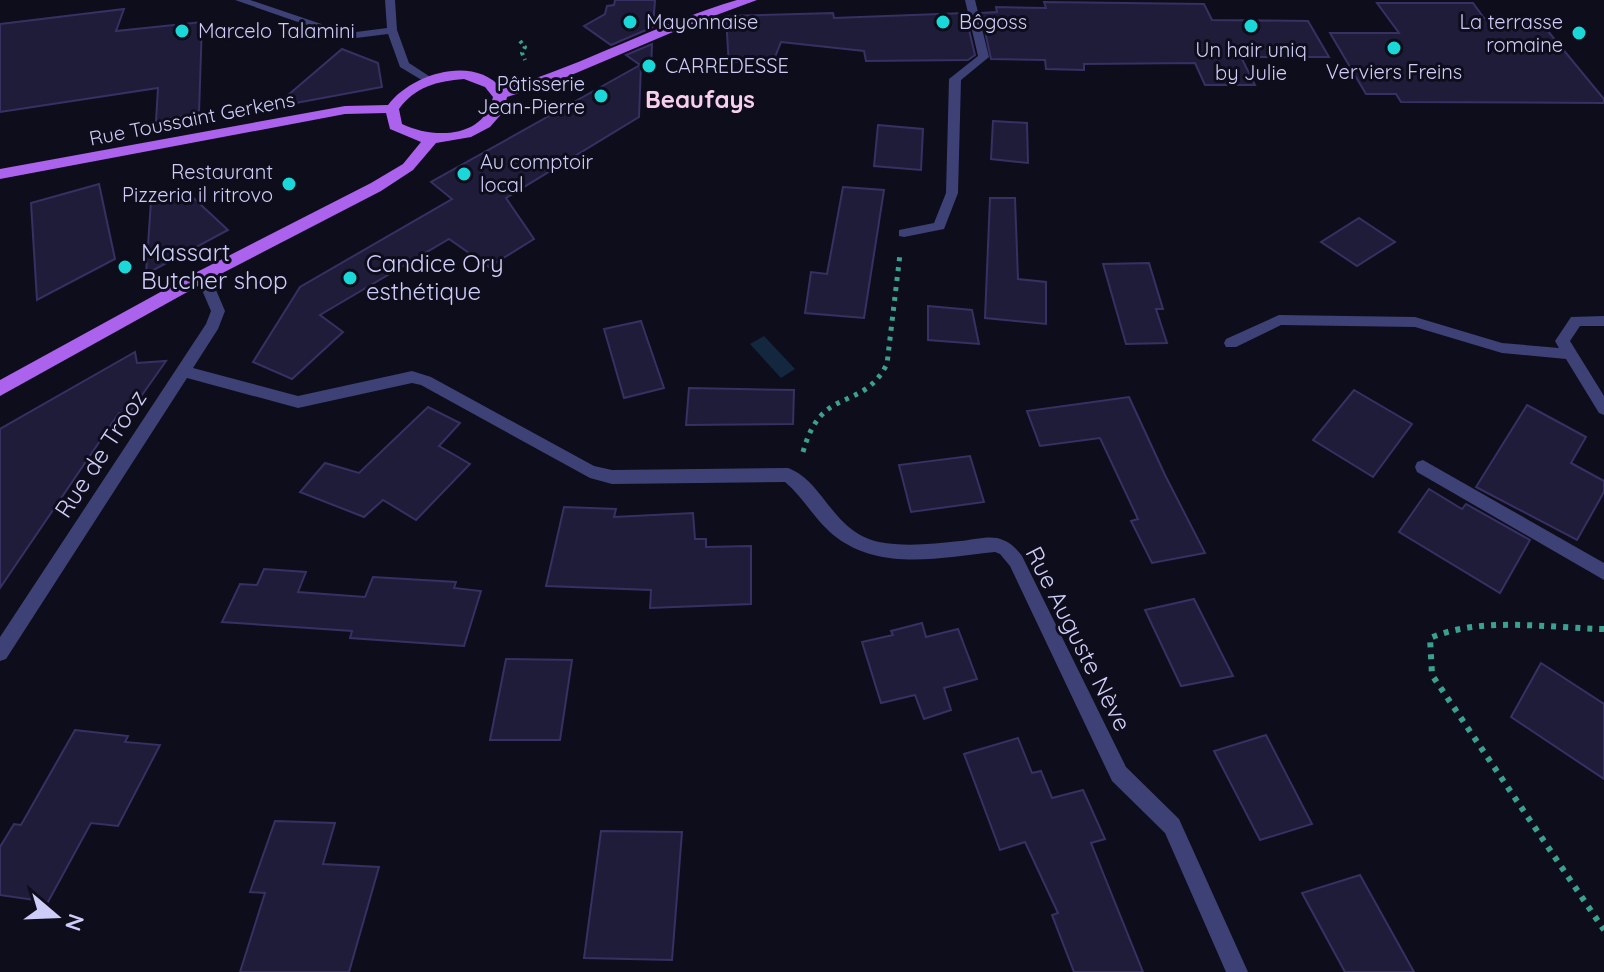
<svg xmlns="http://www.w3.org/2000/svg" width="1604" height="972" font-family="Quicksand,sans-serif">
	<rect width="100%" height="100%" fill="#0e0d1b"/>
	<polygon fill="#13283f" points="764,336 795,369 781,378 750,344"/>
	<g fill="#1f1c3a" stroke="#363063" stroke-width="2">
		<polygon points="615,0 655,0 653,27 611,45 584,26 605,14 607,6 614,5"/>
		<polygon points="1044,2 1204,4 1212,20 1308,21 1329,57 1241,57 1255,85 1205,85 1195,63 1084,64 1084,70 1046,69 1045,60 991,59 981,13 997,12 996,7 1046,8"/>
		<polygon points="1377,3 1473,3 1484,18 1538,19 1604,99 1604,103 1401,102 1396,94 1366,94 1330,33 1399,33"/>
		<polygon points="124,9 116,31 202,22 199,113 156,121 158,88 0,112 0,24"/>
		<polygon points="833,13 834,18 965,13 975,55 968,60 866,61 864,51 781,42 773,62 735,62 729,67 726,16"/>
		<polygon points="652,44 651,72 641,65 639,117 506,198 534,239 489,267 449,239 320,315 343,332 292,379 253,362 300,287 452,199 431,182 640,65 626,55"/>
		<polygon points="342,49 378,63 382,87 274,107"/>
		<polygon points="993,121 1027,123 1028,163 991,159"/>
		<polygon points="878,125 923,129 921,170 874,166"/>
		<polygon points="99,184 115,259 37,300 31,203"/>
		<polygon points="843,187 884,190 864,318 805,313 811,272 827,274"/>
		<polygon points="186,191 228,230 146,274 151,201"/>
		<polygon points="990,198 1015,198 1018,279 1046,282 1046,324 985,318"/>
		<polygon points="1359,218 1395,242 1357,266 1321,242"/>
		<polygon points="1149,263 1163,309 1156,309 1167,343 1126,344 1103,264"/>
		<polygon points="928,306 972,310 979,344 928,340"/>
		<polygon points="641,321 664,388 624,398 604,329"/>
		<polygon points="135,352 137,363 166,361 128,415 119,413 0,588 0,429"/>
		<polygon points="689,388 794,390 793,424 686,425"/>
		<polygon points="1354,390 1412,424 1373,477 1313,440"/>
		<polygon points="1129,397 1165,475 1205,553 1152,563 1131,521 1138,519 1100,438 1040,446 1027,411"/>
		<polygon points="1527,405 1586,437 1571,463 1604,481 1604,492 1577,540 1476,487"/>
		<polygon points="428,407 460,423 439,446 470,464 416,520 383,500 364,517 300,492 325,463 359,473"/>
		<polygon points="970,456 984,502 911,512 899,465"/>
		<polygon points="1429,489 1462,509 1466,504 1530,540 1500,593 1399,532"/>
		<polygon points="564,507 616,509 614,517 693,513 695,539 706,539 706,547 751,546 751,604 650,608 651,590 546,586"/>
		<polygon points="264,569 306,572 298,592 365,597 373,577 456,582 454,588 481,591 464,646 350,638 352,631 222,622 240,584 257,585"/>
		<polygon points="1194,599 1233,676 1181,686 1145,610"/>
		<polygon points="922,623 926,637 958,629 977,679 944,688 951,710 924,719 915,695 881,703 862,642 893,635 891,631"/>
		<polygon points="506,659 572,660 560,740 490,740"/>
		<polygon points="1541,663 1604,704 1604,779 1511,717"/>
		<polygon points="75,730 128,736 125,742 160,745 118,826 91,823 48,902 0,895 0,847 14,824 21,825"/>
		<polygon points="1266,735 1312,824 1260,840 1214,751"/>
		<polygon points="1018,738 1032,773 1041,771 1052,798 1083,790 1105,839 1091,843 1143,972 1074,972 1052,915 1058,913 1025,842 1000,850 964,754"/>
		<polygon points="275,821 335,823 323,864 379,867 349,972 240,972 265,893 250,892"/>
		<polygon points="601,831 682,832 672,960 584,958"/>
		<polygon points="1360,875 1414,972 1345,972 1302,893"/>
	</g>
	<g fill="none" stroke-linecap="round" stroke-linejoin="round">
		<polyline stroke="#3aa090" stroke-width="4" stroke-dasharray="3 4" stroke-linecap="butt" points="520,41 525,47 522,53 525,60"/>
		<path stroke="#3aa090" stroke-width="5" stroke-dasharray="4 6" stroke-linecap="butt" d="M803 452C822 383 861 414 887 364L900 254"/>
		<path stroke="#3aa090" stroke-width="6" stroke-dasharray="5 7" stroke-linecap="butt" d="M1604 629C1548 628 1482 616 1430 638L1432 675 1604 930"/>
		<polygon fill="#3e4175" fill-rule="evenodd" points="1423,460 1604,563 1604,580 1417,472 1415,467 1417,462"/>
		<g fill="#3e4175" fill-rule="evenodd">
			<polygon points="235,0 250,0 339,30 356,32 387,28 385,0 395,0 397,30 409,63 435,80 425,82 400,67 388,34 356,38 338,36"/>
			<polygon points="965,0 975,0 989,57 961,80 958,193 944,229 904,237 899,236 899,230 934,223 946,193 949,79 978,56"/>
			<path d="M203 271 210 276 225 311 218 329 193 368 298 396 412 371 431 377 594 466 612 470 788 468C824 481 832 532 879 542 905 547 933 544 960 541 971 540 986 536 997 538 1009 541 1015 547 1022 556L1126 767 1179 819 1248 972H1226L1165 833 1112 781 1010 566 1000 554 995 552C943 557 882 572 836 537 816 522 804 498 785 482L612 484 590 478 421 385 412 383 298 408 187 378 6 659 0 661V637L206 324 211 311 196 276Z"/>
			<polygon points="1279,315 1415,317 1502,343 1559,348 1555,341 1571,317 1604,316 1604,326 1580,326 1570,341 1604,396 1604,415 1599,413 1566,359 1502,353 1415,327 1281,325 1236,347 1226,347 1224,343 1226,339"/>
		</g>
		<path fill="#ab62ec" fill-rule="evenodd" d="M737 0H757L692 24 569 76 507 97 504 111 490 127 471 137 436 143 413 170 381 191 209 280 0 396V380L197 272 371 183 403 164 421 142 390 129 386 113 345 114 0 179V169L345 106 388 105C411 74 474 54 502 89 582 66 656 24 737 0ZM464 79 485 87 493 97C484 139 433 139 402 124L399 109C415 87 437 81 464 79Z"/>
	</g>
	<g fill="#1ad7d8" stroke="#0e0d1b" stroke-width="3">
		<circle cx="630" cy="22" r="8"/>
		<circle cx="943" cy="22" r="8"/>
		<circle cx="1251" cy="26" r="8"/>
		<circle cx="182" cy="31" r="8"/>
		<circle cx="1579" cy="33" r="8"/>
		<circle cx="1394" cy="48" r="8"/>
		<circle cx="649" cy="66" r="8"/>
		<circle cx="601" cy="96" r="8"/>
		<circle cx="464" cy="174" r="8"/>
		<circle cx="289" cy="184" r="8"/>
		<circle cx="125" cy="267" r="8"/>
		<circle cx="350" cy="278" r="8"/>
	</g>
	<g text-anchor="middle" stroke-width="6" stroke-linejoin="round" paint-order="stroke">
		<g font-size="20" fill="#cecdf9" stroke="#0e0d1b" text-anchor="start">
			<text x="646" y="29">Mayonnaise</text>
			<text x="959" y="29">Bôgoss</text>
			<text x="1563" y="29" text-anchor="end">La terrasse<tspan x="1563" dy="23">romaine</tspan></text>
			<text x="198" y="38">Marcelo Talamini</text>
			<text x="1251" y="57" text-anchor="middle">Un hair uniq<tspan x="1251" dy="23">by Julie</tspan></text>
			<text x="665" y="73">CARREDESSE</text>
			<text x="1394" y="79" text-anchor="middle">Verviers Freins</text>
			<text x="585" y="91" text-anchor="end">Pâtisserie<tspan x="585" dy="23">Jean-Pierre</tspan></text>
			<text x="480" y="169">Au comptoir<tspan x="480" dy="23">local</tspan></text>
			<text x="273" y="179" text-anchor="end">Restaurant<tspan x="273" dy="23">Pizzeria il ritrovo</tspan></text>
		</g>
		<g font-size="20" fill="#cecdf9" stroke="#0e0d1b">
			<text transform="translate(192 119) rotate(-11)" y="7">Rue Toussaint Gerkens</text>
		</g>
		<g font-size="24" font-weight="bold" fill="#f9cfee" stroke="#0e0d1b">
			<text x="700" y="108">Beaufays</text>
		</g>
		<g font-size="24" fill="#cecdf9" stroke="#0e0d1b" text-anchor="start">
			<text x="141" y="261">Massart<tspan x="141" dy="28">Butcher shop</tspan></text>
			<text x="366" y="272">Candice Ory<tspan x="366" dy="28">esthétique</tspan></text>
		</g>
		<g font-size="24" fill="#cecdf9" stroke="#0e0d1b">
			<text transform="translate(101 454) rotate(-57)" y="8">Rue de Trooz</text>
			<text transform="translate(1078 639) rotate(63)" y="8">Rue Auguste Nève</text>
		</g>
	</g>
	<g transform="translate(56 916) rotate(109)" stroke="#0e0d1b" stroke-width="6" paint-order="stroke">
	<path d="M0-6L14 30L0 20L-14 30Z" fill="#cecdf9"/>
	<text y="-12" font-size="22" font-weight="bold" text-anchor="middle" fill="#cecdf9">N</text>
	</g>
</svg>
